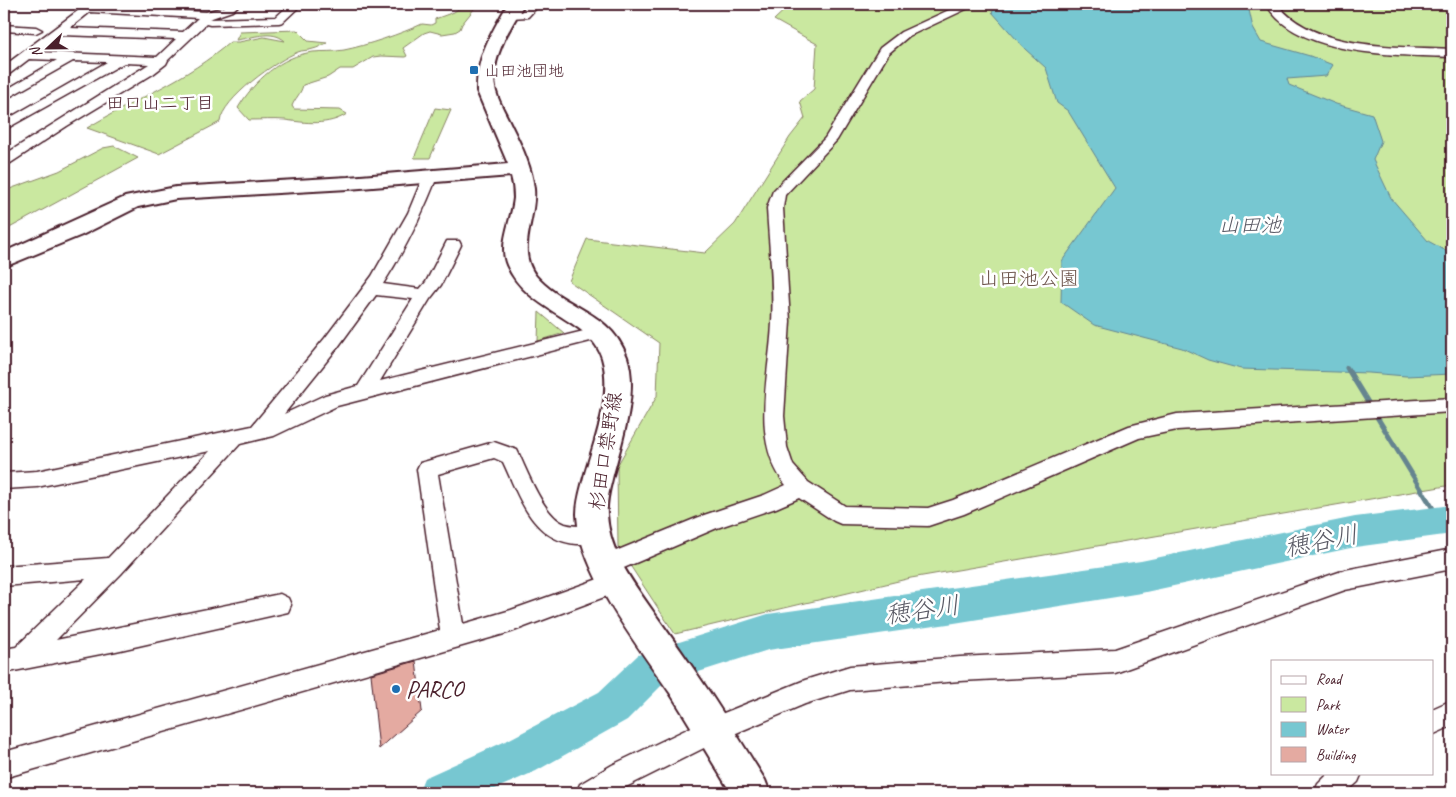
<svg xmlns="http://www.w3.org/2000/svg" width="1456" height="797" font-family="Caveat,'Klee One',sans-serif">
	<rect width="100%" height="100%" fill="#fff"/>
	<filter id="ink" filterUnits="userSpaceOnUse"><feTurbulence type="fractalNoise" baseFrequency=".02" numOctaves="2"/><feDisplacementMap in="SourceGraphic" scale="10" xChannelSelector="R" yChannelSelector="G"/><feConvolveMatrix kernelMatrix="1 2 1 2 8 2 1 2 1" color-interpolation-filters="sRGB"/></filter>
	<g filter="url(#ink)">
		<g fill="#cae8a0" stroke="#8a8466">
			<path d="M465 4H478L462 24 460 29 455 32 442 34 430 31 424 33 403 48 407 56 405 57 381 56 373 57 353 69H340L328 77 303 85C301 94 295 98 292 106L294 109 340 110 347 114C328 126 306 123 285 120 274 119 261 120 249 120L238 108C254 81 281 56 313 52 324 51 334 52 344 50 365 46 403 33 422 24L431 25 435 23V19L454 12Z"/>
			<polygon points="791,4 1452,4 1452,485 911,578 675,634 618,547 617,466 657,396 659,343 569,281 587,239 705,253 735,224 790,137 805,118 800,101 814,89 817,44 774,20"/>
			<path d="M297 30 308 41 327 43C322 45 318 48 313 49 308 51 302 50 298 52 277 60 222 99 220 122L159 154 87 128C135 99 188 79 230 42H239L264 37 285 41C272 29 252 38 236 40L240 32Z"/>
			<polygon points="435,108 451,110 430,158 414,158"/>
			<polygon points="114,146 138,158 4,231 4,191 59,171 103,148"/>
			<polygon points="539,312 564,333 538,341"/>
		</g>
		<polygon fill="#77c7d1" stroke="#65848f" points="998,4 1239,4 1249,10 1253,28 1261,42 1310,56 1333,65 1326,76 1287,79 1289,85 1336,104 1372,114 1381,141 1373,160 1391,198 1428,241 1452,254 1452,374 1406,376 1369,373 1241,369 1208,360 1182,348 1094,325 1061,302 1062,261 1115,188 1068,111 1057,103 1046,68 1025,49 992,12"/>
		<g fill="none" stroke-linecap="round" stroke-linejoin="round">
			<polyline stroke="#65848f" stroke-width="5" points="1347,368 1440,520"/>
			<polygon fill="#77c7d1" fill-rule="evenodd" points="1452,505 1452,534 1355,547 1141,593 948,624 768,650 664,683 627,720 536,771 486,793 418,793 424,778 506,741 599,692 638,655 768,614 1141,561 1355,517"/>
		</g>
		<polygon fill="#e4aaa1" stroke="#4a1f2b" points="416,661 422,711 379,749 371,674"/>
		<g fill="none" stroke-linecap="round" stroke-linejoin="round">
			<g stroke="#4a1f2b" stroke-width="3">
				<g id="street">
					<path d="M87 4H99L98 6 206 12 224 7 228 4H240L232 11 209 19 276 17 290 4H302L283 22 279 23 210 25 206 24 168 60 166 64 153 74 67 126 9 164 4 165V155L149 64 124 63 4 130V121L107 62 73 61 4 100V91L57 60 29 59 8 75 4 76V66ZM90 12 198 18 183 32 70 28ZM61 35 176 39 157 57 38 52Z"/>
					<polygon points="528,4 540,4 528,17 510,18 504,15 510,12 521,12"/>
					<path d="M962 4H977L909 36 889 53 837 140 785 195 783 208 790 321 784 416 787 447 793 465 808 482 845 506 928 508 953 500 1129 426 1177 414 1452 398V412L1177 430 1139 438 964 514 928 526 841 524 834 521 799 498 776 508 717 528 619 570 611 567 608 560 611 553 704 515 764 495 786 485C749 440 770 375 772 323 774 285 769 246 767 208L773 191 825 138 880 48 901 32Z"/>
					<path d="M1266 4H1277C1315 51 1396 46 1452 49V57C1397 55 1297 57 1266 4Z"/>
					<polygon points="4,25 36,27 42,30 36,33 4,31"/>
					<path d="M430 173 435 174 437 177C422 215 405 250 383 284L420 289 426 282 447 241H459L461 245 441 285 430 299 380 381 600 327 606 329 609 333 606 337 337 406 274 436 240 444 121 574 56 640 280 594 288 598 291 605 288 612 116 651 4 673V649L16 647 86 579 4 586V566L108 558 210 451 37 487 4 489V473L37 471 252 426 325 338 372 276 408 213 423 177 425 174ZM376 295 413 299 358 386 325 395 284 414 338 347Z"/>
					<path d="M494 442 517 450C527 470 543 516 565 524 578 528 591 524 604 528L607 535 604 542C595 545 586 544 577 544 532 541 519 496 503 462L494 458 438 474 463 624 511 610 615 573 623 576 626 583 623 590 511 632 4 778V752L440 630 417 469 420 463Z"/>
					<polygon points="1452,549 1452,569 1345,590 1115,673 960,681 850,690 805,704 722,739 614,793 576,793 580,784 612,765 704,721 805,680 850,666 960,657 1115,649 1345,570"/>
					<polygon points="1452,700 1452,726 1432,735 1432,709"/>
					<polygon points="1329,773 1362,773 1358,782 1346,793 1314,793 1318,784"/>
				</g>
			</g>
			<g stroke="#4a1f2b" stroke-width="4">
				<path id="secondary" d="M508 4H524C511 27 495 50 494 78 494 96 505 111 512 127 522 147 532 168 534 189 537 218 515 250 536 276 565 309 611 311 627 357 639 393 621 444 612 479 609 491 606 502 607 514 609 554 635 585 657 617 675 642 693 668 710 693 729 722 747 751 765 780L770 793H731C711 760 691 726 670 693 638 645 579 573 577 514 577 501 581 489 584 477 594 441 613 396 602 358 591 319 527 312 507 265 498 244 512 220 514 198 514 191 513 183 511 176L348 189 176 199 138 207 82 235 4 267V252L125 197 176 187 348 177 508 164 477 91C476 57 492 32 508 4Z"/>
			</g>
			<use href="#street" fill="#fff" fill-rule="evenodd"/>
			<use href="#secondary" fill="#fff" fill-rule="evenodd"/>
		</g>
	</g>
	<g fill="#1f6fb2" stroke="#fff" stroke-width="2">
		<rect x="469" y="65" width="10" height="10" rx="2.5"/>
		<circle cx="396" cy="689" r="5"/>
	</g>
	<g text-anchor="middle" stroke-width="5" stroke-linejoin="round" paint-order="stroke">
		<g font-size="16" fill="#4a1f2b" stroke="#fff" text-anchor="start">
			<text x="484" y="76">山田池団地</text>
		</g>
		<g font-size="18" fill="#4a1f2b" stroke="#fff">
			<text x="160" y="109">田口山二丁目</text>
		</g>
		<g font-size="20" fill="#6a5148" stroke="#fff">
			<text x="1029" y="285">山田池公園</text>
		</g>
		<g font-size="20" fill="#4a1f2b" stroke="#fff">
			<text transform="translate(605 451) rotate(-81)" y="7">杉田口禁野線</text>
		</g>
		<g font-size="21" font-style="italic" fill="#5a5a65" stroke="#fff">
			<text x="1250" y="232">山田池</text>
		</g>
		<g font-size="24" fill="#4a1f2b" stroke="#fff" text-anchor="start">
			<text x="406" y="697">PARCO</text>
		</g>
		<g font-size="25" font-style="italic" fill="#5a5a65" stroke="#fff">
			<text transform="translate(1321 540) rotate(-11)" y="9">穂谷川</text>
			<text transform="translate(922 609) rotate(-8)" y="9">穂谷川</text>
		</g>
	</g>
	<rect width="1456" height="797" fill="none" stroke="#fff" stroke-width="20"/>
	<rect x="10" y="10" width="1436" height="777" fill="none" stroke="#4a1f2b" stroke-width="2" filter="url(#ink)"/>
	<rect x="1271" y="660" width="162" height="115" fill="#ffffff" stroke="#b7a5aa"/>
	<rect x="1281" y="676" width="25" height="8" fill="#ffffff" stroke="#b7a5aa"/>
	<text x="1316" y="684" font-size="15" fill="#4a1f2b">Road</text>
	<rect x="1281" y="697" width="25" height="15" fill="#cae8a0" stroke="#b7a5aa"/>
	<text x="1316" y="710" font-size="15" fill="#4a1f2b">Park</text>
	<rect x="1281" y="722" width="25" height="15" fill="#77c7d1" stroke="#b7a5aa"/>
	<text x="1316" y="734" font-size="15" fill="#4a1f2b">Water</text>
	<rect x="1281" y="747" width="25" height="15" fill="#e4aaa1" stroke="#b7a5aa"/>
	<text x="1316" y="760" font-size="15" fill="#4a1f2b">Building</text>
	<g transform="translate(48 48) rotate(248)" stroke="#ffffff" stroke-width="4" paint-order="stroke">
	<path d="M0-4L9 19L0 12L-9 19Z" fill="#4a1f2b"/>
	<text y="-8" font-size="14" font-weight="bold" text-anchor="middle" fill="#4a1f2b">N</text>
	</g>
</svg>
